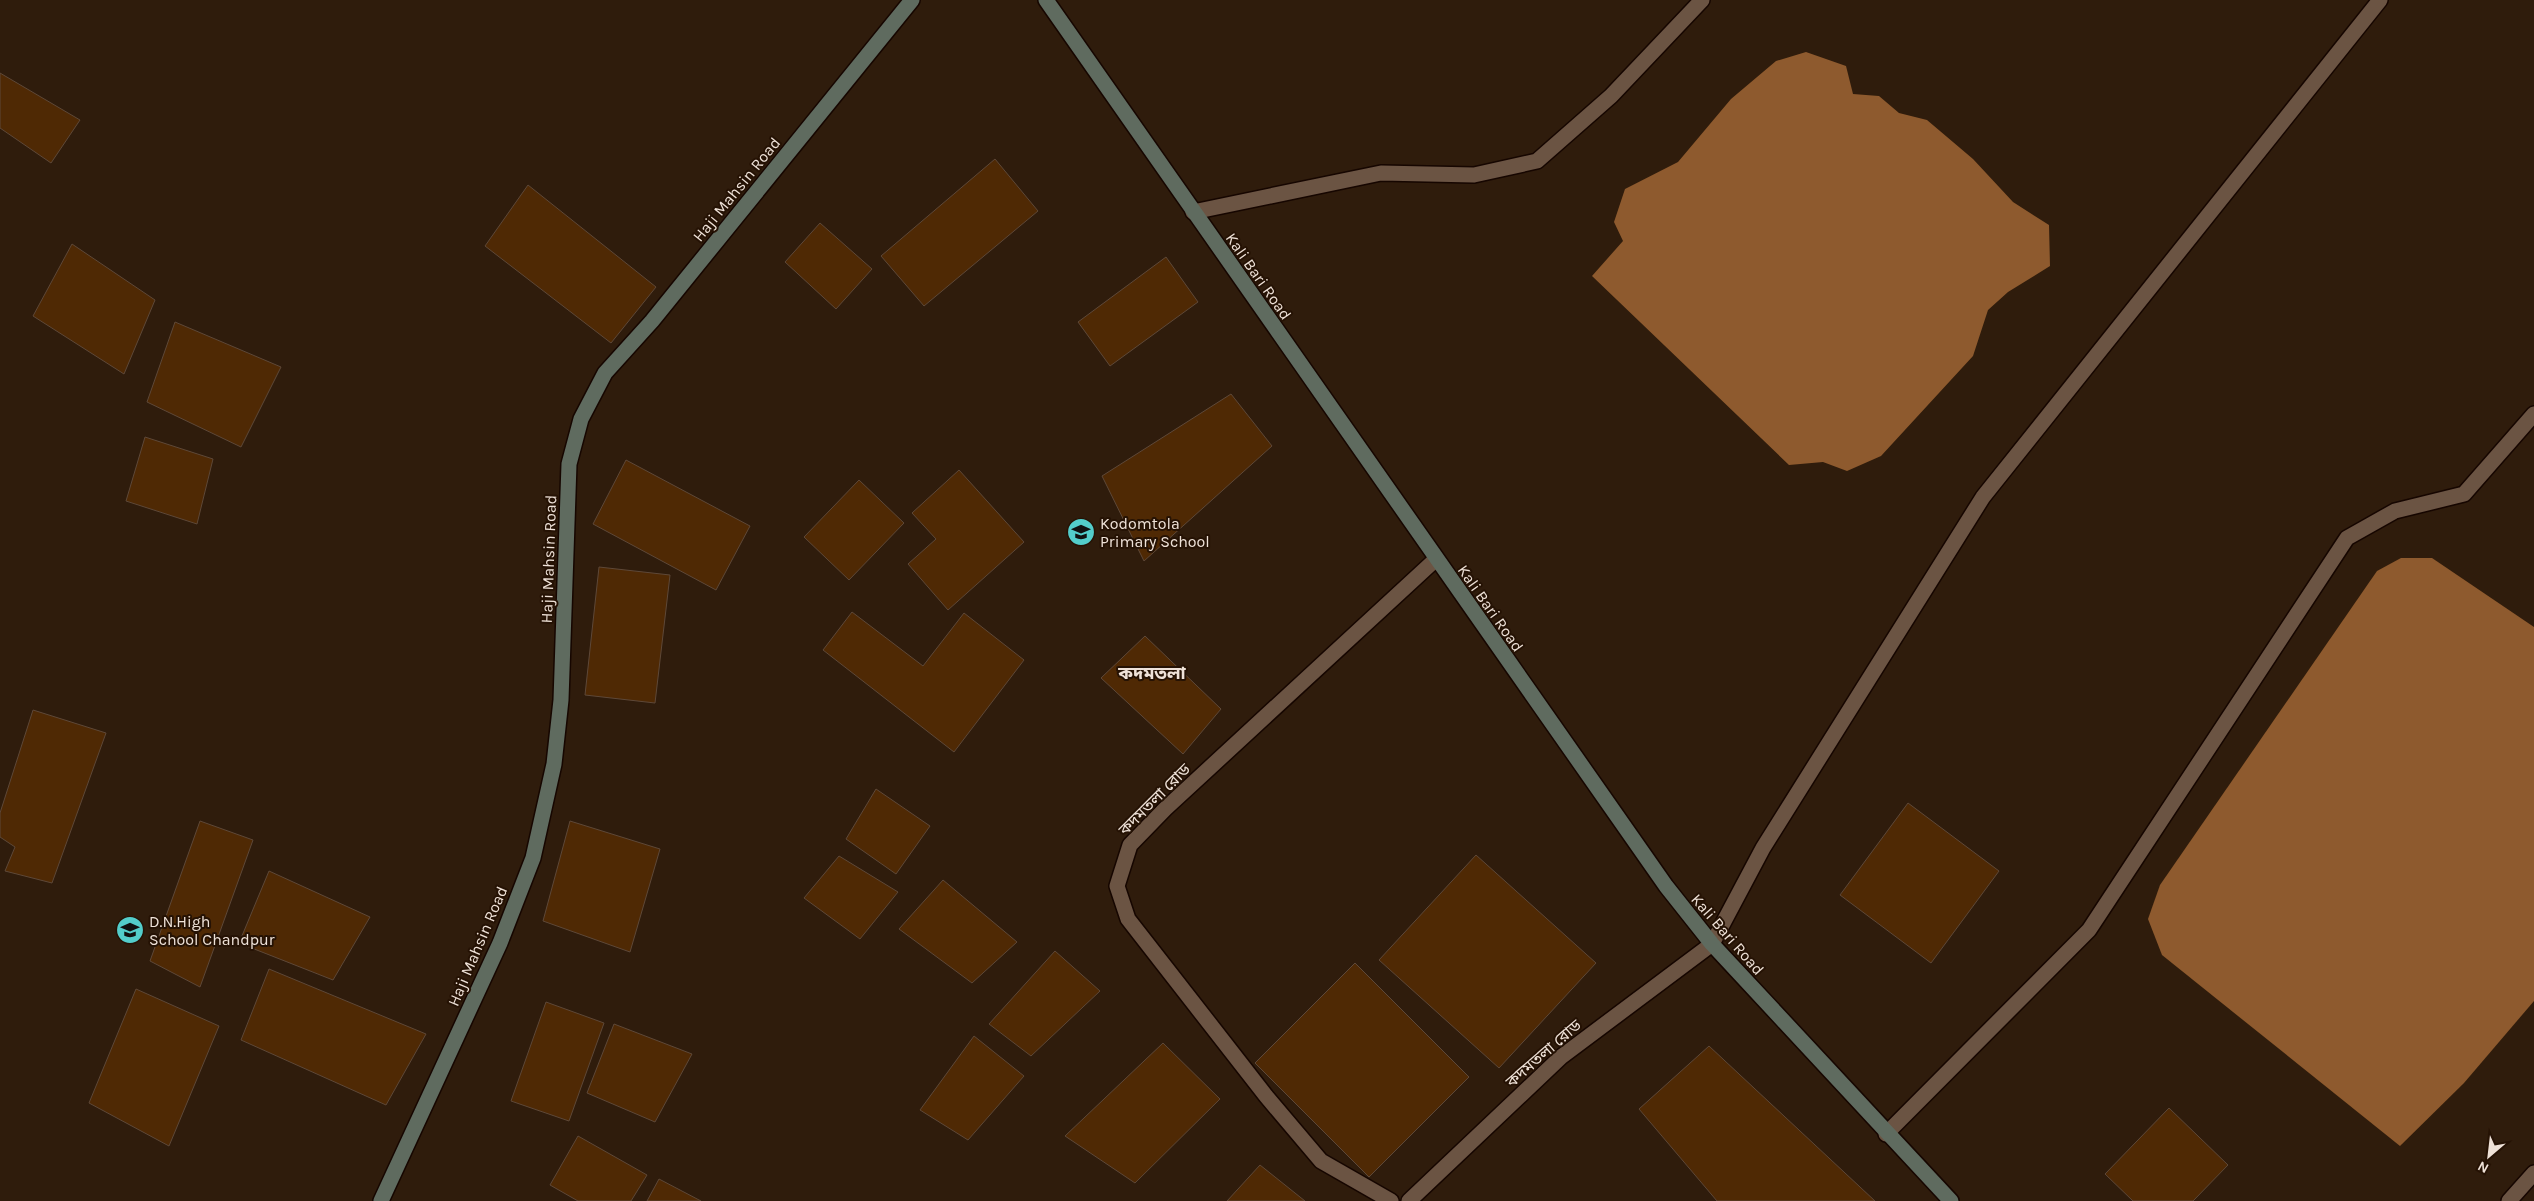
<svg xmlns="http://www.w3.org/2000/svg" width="2534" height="1201" font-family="Karla,'Noto Sans Bengali',sans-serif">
	<rect width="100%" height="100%" fill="#2f1c0c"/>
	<g fill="#8e5a2e">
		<polygon points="1806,52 1846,66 1853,94 1879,96 1899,113 1927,120 1973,159 2013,202 2049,225 2050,266 2008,292 1988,310 1973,356 1881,456 1847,471 1823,462 1789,465 1592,276 1623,241 1614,222 1625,189 1678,162 1731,99 1776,61"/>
		<polygon points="2401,558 2432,558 2534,627 2534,1001 2464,1083 2400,1146 2162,955 2148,919 2160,885 2377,571"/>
	</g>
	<g fill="#4f2904" stroke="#5e4838">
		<polygon points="0,73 80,120 51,163 0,128"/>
		<polygon points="995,159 1038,211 924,306 881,256"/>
		<polygon points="528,185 656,287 611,343 485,246"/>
		<polygon points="820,223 872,269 836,309 785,262"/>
		<polygon points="72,244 155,300 124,374 33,316"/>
		<polygon points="1166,257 1198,302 1110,366 1078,322"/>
		<polygon points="175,322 281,367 241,447 147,402"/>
		<polygon points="1231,394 1272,446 1144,561 1102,476"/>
		<polygon points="145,437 213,459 197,524 126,501"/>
		<polygon points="626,460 750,526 716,590 593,524"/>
		<polygon points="959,470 1024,542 948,610 908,564 936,539 912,513"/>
		<polygon points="859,480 904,523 849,580 804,537"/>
		<polygon points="599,567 670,575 655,703 585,695"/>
		<polygon points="852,612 923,666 964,613 1024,660 954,752 823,650"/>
		<polygon points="1145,636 1221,709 1183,754 1101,678"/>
		<polygon points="33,710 106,733 52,883 5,871 15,847 0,837 0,813"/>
		<polygon points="876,789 930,826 896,874 846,839"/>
		<polygon points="1908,803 1999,871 1931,963 1840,895"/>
		<polygon points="200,821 253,840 200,987 150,961"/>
		<polygon points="570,821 660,849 630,952 543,921"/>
		<polygon points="1476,855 1596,963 1499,1068 1379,960"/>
		<polygon points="839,856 898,892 860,939 804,898"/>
		<polygon points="269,871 370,917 333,980 239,943"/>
		<polygon points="943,880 1017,942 972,983 899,929"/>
		<polygon points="1055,951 1100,991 1031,1056 989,1024"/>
		<polygon points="1355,963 1469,1077 1369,1177 1255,1063"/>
		<polygon points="269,969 426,1034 386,1105 241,1040"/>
		<polygon points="136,989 219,1026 169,1146 89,1103"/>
		<polygon points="546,1002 604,1023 569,1121 511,1101"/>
		<polygon points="614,1024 692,1054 655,1122 587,1093"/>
		<polygon points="974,1036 1024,1076 968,1140 920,1110"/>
		<polygon points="1163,1043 1220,1099 1135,1183 1065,1136"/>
		<polygon points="1709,1046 1875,1201 1717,1201 1639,1109"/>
		<polygon points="2169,1108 2228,1165 2193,1201 2133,1201 2105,1174"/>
		<polygon points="578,1136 647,1175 631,1201 578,1201 550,1185"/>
		<polygon points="1260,1165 1305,1201 1227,1201"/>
		<polygon points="659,1179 701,1201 647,1201"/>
	</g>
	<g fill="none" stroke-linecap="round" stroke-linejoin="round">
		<g stroke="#160600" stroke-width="18">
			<polyline id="service" points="1193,212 1381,173 1474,175 1537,161 1611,96 1702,0"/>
		</g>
		<g stroke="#160600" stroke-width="18">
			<g id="minor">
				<polyline points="1886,1134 2089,930 2347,538 2395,511 2464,494 2534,414"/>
				<polyline points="1391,1201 1321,1161 1266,1096 1128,919 1117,886 1130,845 1165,809 1435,560"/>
				<polyline points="1409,1201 1561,1057 1712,944 1763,848 1983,497 2380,0"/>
				<polyline points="2509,1201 2534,1173"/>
			</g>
		</g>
		<g stroke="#160600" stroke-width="18">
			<g id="secondary">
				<polyline points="1046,0 1666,886 1712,944 1951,1201"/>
				<polyline points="381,1201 500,943 533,858 554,764 561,700 569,464 581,419 605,373 652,321 912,0"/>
			</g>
		</g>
		<use href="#service" stroke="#6b5443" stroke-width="15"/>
		<use href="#minor" stroke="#6b5443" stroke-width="15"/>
		<use href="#secondary" stroke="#5f6b5f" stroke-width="15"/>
	</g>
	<defs>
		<g id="school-disc" transform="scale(1.4375)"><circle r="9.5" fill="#53cdcb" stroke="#251204"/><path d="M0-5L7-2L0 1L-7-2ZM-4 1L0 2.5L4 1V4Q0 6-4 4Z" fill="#111"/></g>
	</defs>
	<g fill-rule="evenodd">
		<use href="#school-disc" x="1081" y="532"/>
		<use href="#school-disc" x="130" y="930"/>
	</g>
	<g text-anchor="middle" stroke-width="4" stroke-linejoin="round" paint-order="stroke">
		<g font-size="16" fill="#efe2d8" stroke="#251204">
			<text transform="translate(736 189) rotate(-51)" y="6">Haji Mahsin Road</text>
			<text transform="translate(1259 276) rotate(55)" y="6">Kali Bari Road</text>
			<text transform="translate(548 559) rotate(-88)" y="6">Haji Mahsin Road</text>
			<text transform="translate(1491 608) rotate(55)" y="6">Kali Bari Road</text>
			<text transform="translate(1154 799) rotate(-45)" y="6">কদমতলা রোড</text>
			<text transform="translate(1728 934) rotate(49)" y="6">Kali Bari Road</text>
			<text transform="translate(477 946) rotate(-67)" y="6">Haji Mahsin Road</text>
			<text transform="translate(1543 1053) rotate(-41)" y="6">কদমতলা রোড</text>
		</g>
		<g font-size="16" fill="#efe2d8" stroke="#251204" text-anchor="start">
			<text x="1100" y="529">Kodomtola<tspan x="1100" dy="18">Primary School</tspan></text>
			<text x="149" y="927">D.N.High<tspan x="149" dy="18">School Chandpur</tspan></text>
		</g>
		<g font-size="18" font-weight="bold" fill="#efe2d8" stroke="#251204">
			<text x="1152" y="679">কদমতলা</text>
		</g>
	</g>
	<g transform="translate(2489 1156) rotate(208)" stroke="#251204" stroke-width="4" paint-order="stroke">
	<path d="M0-4L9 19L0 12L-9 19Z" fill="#efe2d8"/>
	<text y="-8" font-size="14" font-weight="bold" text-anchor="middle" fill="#efe2d8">N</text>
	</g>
</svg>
